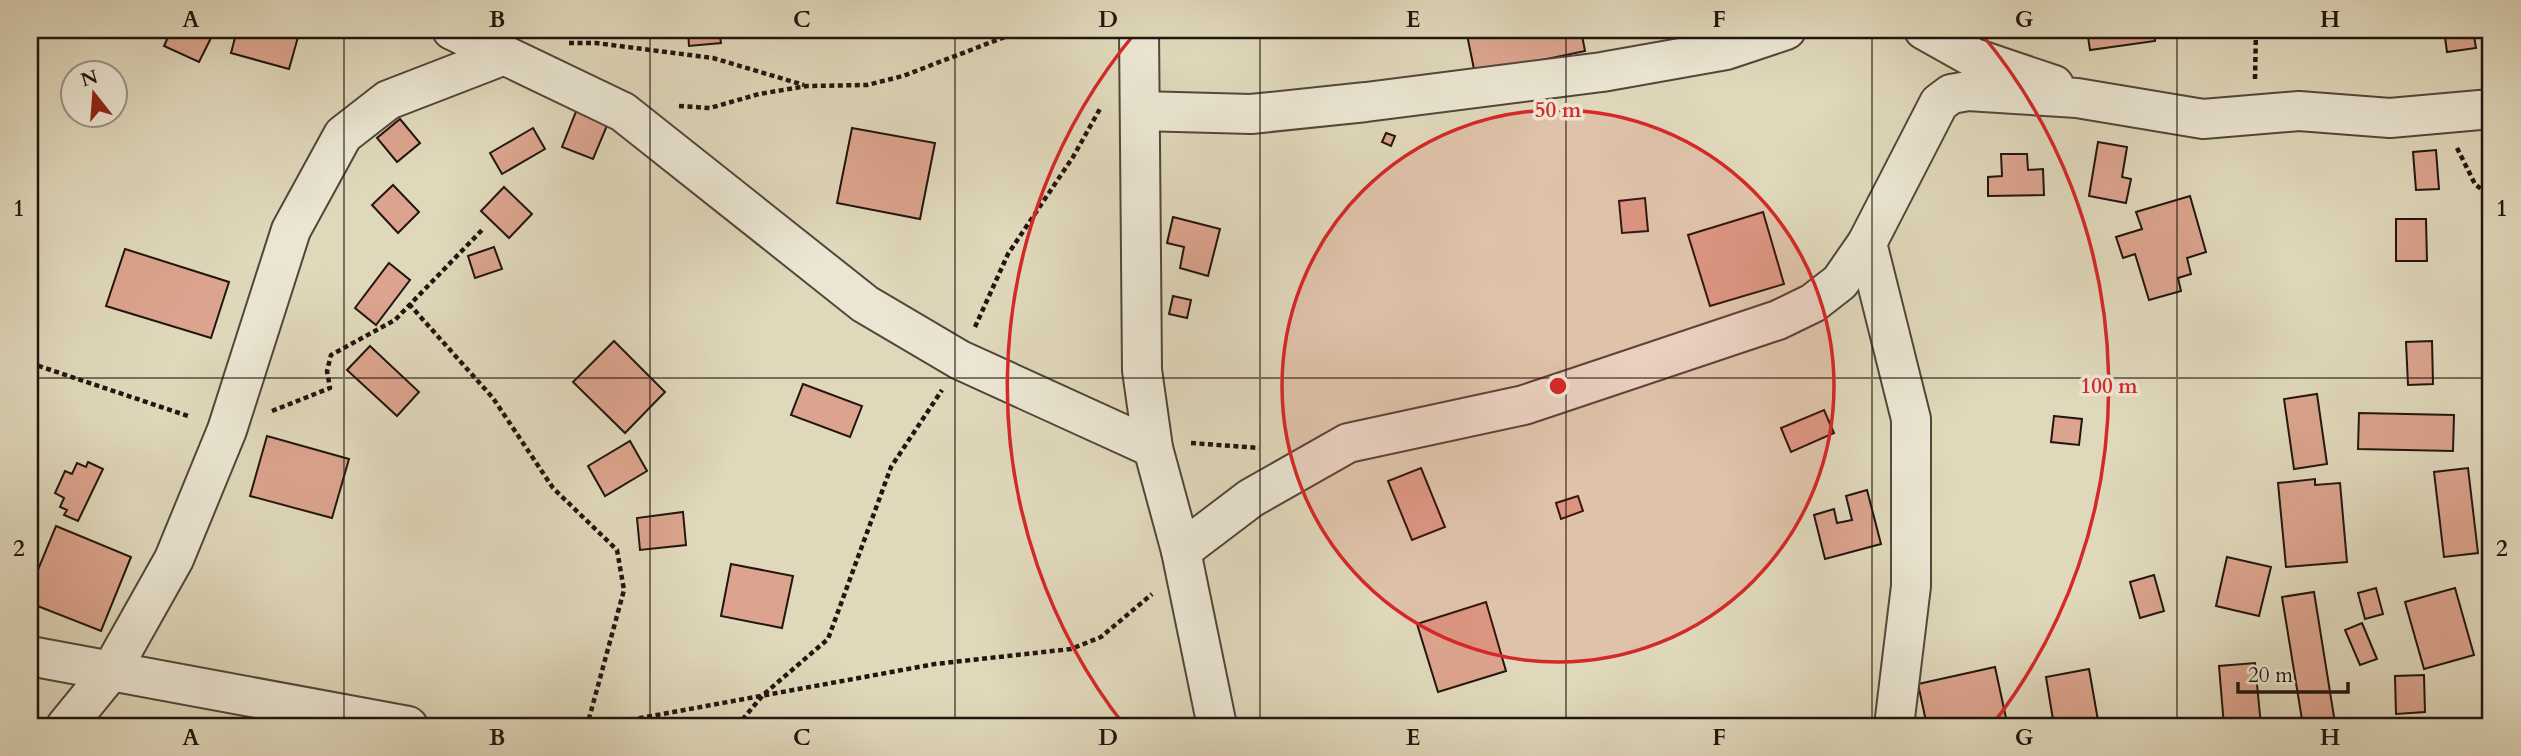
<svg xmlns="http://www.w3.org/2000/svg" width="2521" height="756" font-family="Cardo,serif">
	<rect width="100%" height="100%" fill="#e0d8bb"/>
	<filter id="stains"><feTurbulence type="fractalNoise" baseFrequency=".00286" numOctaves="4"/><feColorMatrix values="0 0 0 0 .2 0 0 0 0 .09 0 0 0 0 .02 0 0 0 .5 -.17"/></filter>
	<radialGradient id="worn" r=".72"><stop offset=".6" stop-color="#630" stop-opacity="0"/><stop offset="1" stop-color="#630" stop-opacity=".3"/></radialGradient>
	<g fill="#dca48e" stroke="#22150f" stroke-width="2">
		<polygon points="171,30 215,30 199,62 164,46"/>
		<polygon points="237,30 300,30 289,69 231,53"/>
		<polygon points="688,30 719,30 721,43 689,46"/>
		<polygon points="1466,30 1581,30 1585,51 1475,74"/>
		<polygon points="2087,30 2154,30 2155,41 2090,50"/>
		<polygon points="2444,30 2473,30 2476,48 2447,52"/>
		<polygon points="579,104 611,116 593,159 562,147"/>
		<polygon points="400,119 420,143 397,162 377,138"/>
		<polygon points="533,128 545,149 502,174 490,153"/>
		<polygon points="852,128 935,143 920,219 837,203"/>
		<polygon points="1386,133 1395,136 1391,146 1382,142"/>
		<polygon points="2098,142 2127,147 2122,177 2131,179 2126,203 2089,196"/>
		<polygon points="2436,150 2439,189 2416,190 2413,152"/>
		<polygon points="2001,154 2027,154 2028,170 2043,169 2044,195 1988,196 1988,177 2002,176"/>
		<polygon points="393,185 419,212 398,233 372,205"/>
		<polygon points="504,187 532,214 509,238 481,211"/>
		<polygon points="2190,196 2206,252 2187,258 2191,274 2178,278 2181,291 2149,300 2135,254 2123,258 2116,237 2142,229 2136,212"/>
		<polygon points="1645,198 1648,231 1622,233 1619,201"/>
		<polygon points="1763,212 1784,284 1710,306 1688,235"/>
		<polygon points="1173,217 1220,229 1208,276 1180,268 1184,247 1167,243"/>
		<polygon points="2396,219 2426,219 2427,261 2396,261"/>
		<polygon points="494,247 502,269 475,278 468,256"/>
		<polygon points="125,249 229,282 211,338 106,306"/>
		<polygon points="389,263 410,280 376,325 355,308"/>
		<polygon points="1173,296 1191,300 1187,318 1169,314"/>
		<polygon points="614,341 665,392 625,433 573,382"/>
		<polygon points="2432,341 2433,384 2408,385 2406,342"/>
		<polygon points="370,346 419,392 397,416 347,370"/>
		<polygon points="803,384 862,406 850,437 791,415"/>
		<polygon points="2317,394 2327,464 2294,469 2284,399"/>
		<polygon points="1824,410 1834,433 1791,452 1781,428"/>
		<polygon points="2359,413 2454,415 2453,451 2358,449"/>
		<polygon points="2054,416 2082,419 2079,445 2051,442"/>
		<polygon points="267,436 349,459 332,518 250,496"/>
		<polygon points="630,441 647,471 605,496 588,466"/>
		<polygon points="88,462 103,469 78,521 64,515 67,510 60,507 64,498 55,493 65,471 72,474 77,463 86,467"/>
		<polygon points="1421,468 1445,527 1412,540 1388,481"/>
		<polygon points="2468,468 2478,553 2444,557 2434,472"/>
		<polygon points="2315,479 2315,485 2340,483 2347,562 2286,567 2278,483"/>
		<polygon points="1867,490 1881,544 1825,559 1814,515 1834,509 1837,523 1852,520 1846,496"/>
		<polygon points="1578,496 1583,511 1561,519 1556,503"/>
		<polygon points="683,512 686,545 640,550 637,518"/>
		<polygon points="56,526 131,557 101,631 30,603 30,589"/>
		<polygon points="2227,557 2271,567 2259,616 2216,606"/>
		<polygon points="731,564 793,576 782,628 721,616"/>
		<polygon points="2154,575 2164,611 2140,618 2130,582"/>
		<polygon points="2376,588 2383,614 2365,619 2358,593"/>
		<polygon points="2455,588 2474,655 2424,669 2405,602"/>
		<polygon points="2314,592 2335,723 2303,726 2282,597"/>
		<polygon points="1486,602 1506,671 1438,692 1417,624"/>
		<polygon points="2362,623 2377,659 2360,665 2345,630"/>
		<polygon points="2255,663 2261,726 2224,726 2219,666"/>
		<polygon points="1995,667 2006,718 1969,726 1927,726 1918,684"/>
		<polygon points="2089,669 2099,726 2054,726 2046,677"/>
		<polygon points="2424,675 2425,712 2396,714 2395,676"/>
	</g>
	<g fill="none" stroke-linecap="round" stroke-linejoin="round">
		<g stroke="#52463a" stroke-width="42">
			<g id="minor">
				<polyline points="452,30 623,112 865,304 960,360 1153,448"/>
				<polyline points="1139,30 1142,370 1153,448 1181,551 1217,726"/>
				<polyline points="1924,30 1974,58 2054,85"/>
				<polyline points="1140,111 1251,114 1366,102 1602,72 1726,50 1786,30"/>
				<polyline points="1867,243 1911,419 1911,586 1894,726"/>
				<polyline points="1181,551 1251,498 1348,443 1524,405 1778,320 1813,303 1840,282 1867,243 1939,103 1951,94 1968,91 2077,98 2203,119 2299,111 2390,118 2491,109"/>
				<polyline points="30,656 408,726"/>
				<polyline points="66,726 111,671 174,559 227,430 291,230 343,135 388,100 502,56"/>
			</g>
		</g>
		<g stroke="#22150f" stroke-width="4.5" stroke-dasharray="5 3.5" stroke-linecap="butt">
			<polyline points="569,43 596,43 713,58 804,85"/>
			<polyline points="2255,79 2256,30"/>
			<polyline points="679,106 710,108 759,94 807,86 867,85 903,76 1023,30"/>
			<polyline points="2457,148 2475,184 2491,197"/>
			<polyline points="409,304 493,398 553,488 617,550 624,590 587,726"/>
			<polyline points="975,327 1008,254 1073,157 1101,107"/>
			<polyline points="30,363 191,417"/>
			<polyline points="272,411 330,388 327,371 331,355 395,320 483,229"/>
			<polyline points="1191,443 1259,448"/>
			<polyline points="597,726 935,664 1071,649 1101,637 1152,594"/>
			<polyline points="737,726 763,695 828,639 891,467 942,390"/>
		</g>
		<use href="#minor" stroke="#ebe6d3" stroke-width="38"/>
	</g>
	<path fill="none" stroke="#22150f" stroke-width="2" stroke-opacity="0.55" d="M344 30V726M650 30V726M955 30V726M1260 30V726M1566 30V726M1872 30V726M2177 30V726M30 378H2491"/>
	<circle cx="1558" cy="386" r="276" fill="#d62828" fill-opacity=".12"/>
	<g fill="none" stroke="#d62828" stroke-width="3.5">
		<circle cx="1558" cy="386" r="276"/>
		<path d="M1124 725A551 551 0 0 1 1136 32M1980 32A551 551 0 0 1 1992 725"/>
	</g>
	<circle cx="1558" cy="386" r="10" fill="#d62828" stroke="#ebe6d3" stroke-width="3.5"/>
	<g font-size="21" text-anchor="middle" font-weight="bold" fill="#d62828" stroke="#ebe6d3" stroke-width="7" stroke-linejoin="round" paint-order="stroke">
		<text x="1558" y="117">50 m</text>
		<text x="2109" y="393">100 m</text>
	</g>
	<rect width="2521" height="756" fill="none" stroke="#e0d8bb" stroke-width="77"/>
	<g transform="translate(94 94) rotate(343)"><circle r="33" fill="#ebe6d3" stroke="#9b9285" stroke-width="2"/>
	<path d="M0-5L12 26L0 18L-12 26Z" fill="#8f2418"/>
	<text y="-10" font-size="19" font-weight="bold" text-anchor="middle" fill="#22150f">N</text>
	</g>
	<path d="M2238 682v10h110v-10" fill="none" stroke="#22150f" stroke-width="3.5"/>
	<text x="2248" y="682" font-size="21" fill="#22150f" stroke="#ebe6d3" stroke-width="5" paint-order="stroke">20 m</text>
	<rect x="38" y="38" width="2444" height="680" fill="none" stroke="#22150f" stroke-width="2.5"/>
	<g font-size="23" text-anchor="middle" font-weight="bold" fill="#22150f">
		<text x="191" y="27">A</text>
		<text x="497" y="27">B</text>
		<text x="802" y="27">C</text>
		<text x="1108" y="27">D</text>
		<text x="1413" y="27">E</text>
		<text x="1719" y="27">F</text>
		<text x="2024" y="27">G</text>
		<text x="2330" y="27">H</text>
		<text x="19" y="216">1</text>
		<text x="2502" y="216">1</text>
		<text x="19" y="556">2</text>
		<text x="2502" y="556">2</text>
		<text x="191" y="745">A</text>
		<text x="497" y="745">B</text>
		<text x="802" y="745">C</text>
		<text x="1108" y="745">D</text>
		<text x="1413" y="745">E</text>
		<text x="1719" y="745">F</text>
		<text x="2024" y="745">G</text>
		<text x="2330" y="745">H</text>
	</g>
	<rect width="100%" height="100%" filter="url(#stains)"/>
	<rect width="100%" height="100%" fill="url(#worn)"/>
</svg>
